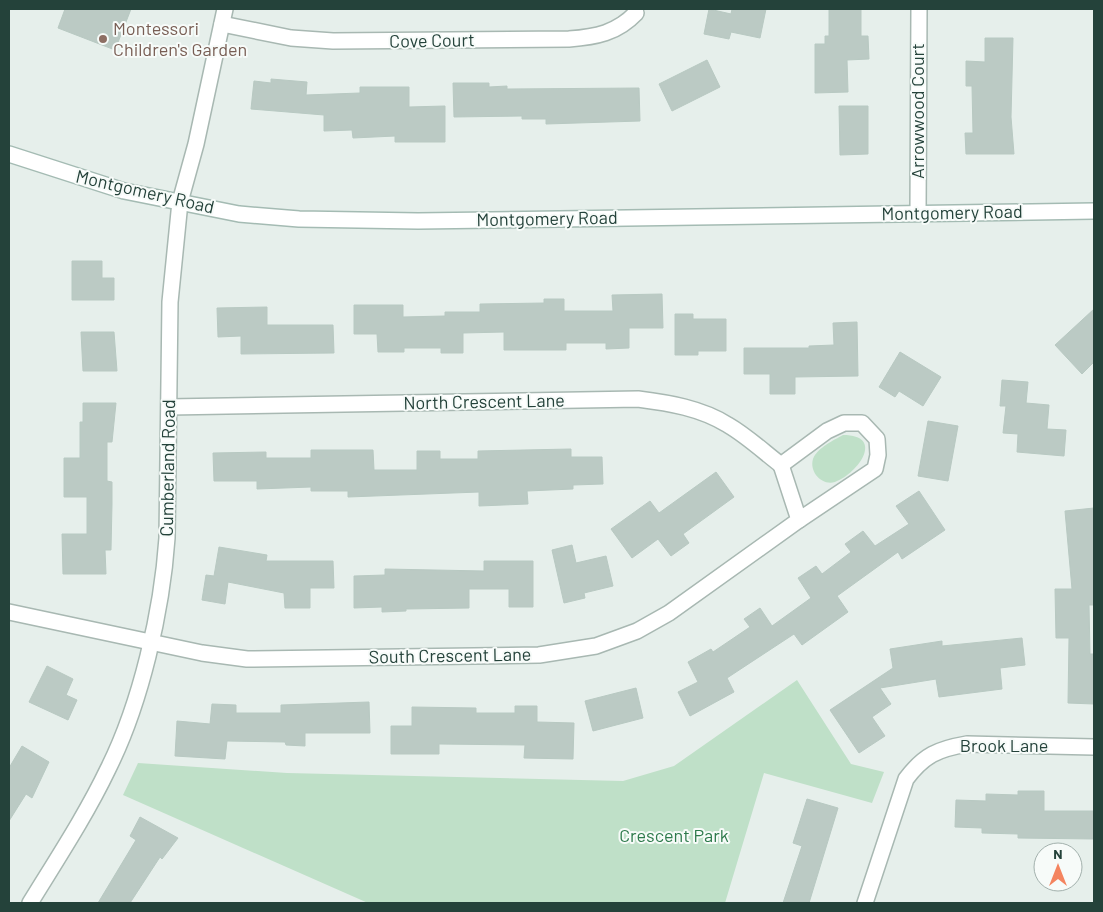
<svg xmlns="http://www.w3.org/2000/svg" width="1103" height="912" font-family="Barlow,sans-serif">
	<rect width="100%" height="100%" fill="#e6efeb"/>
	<g fill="#bfe0c8">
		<path d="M843 435C885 435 859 473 835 482 822 486 809 472 813 459 817 448 834 440 843 435Z"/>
		<polygon points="797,680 851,764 884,772 872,803 764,773 725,903 368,903 123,795 138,763 287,773 623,781 674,766"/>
	</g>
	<g fill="#bbcac4" stroke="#b8c9c2">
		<polygon points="65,9 131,9 115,50 58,28"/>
		<polygon points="709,9 731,14 732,9 766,9 760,38 731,32 729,39 704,34"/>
		<polygon points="829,9 861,9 861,36 868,36 869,59 847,60 848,92 815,93 815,44 825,44 825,36 829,36"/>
		<polygon points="985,38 1013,38 1011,117 1014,154 966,154 965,133 973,133 972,86 966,86 966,61 985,62"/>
		<polygon points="707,60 720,87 672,111 659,84"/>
		<polygon points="271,79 307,82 306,95 360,93 360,87 409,87 409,107 445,106 445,142 395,142 395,136 353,138 352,130 324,131 324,115 251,109 254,81 271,83"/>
		<polygon points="453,83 489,83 489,87 507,86 507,89 639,88 640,121 546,124 546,119 522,119 522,116 454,117"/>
		<polygon points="839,106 868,106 868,154 840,155"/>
		<polygon points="72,261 102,261 102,278 114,278 114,300 72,300"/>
		<polygon points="662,294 663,328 629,328 629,348 606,349 606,343 566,343 566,350 504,350 504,332 463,333 463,353 441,353 441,348 404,348 404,352 378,352 377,334 354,334 354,305 403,305 403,317 445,316 445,312 480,312 480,304 544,303 544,299 564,299 564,311 613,311 612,295"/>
		<polygon points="267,307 267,325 333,325 334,353 241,354 241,336 218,337 217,308"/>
		<polygon points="1094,309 1094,362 1082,374 1055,345"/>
		<polygon points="675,314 693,314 693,319 726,319 726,351 698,351 698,355 675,355"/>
		<polygon points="857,322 858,376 795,377 795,394 770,394 770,374 744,374 744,348 809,348 809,346 834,345 833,323"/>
		<polygon points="81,332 114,332 117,371 83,371"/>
		<polygon points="900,352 941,377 923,406 899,391 895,397 879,387"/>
		<polygon points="1002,380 1028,382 1026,403 1049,405 1047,429 1066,430 1064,456 1017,452 1018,434 1003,433 1006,406 1000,406"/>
		<polygon points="83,403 116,403 112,442 107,442 107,481 112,482 112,504 111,550 105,550 106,574 63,574 62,534 87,534 87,497 64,497 64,458 80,458 80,422 83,422"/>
		<polygon points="928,421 958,426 948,481 918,476"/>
		<polygon points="571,449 571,457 602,457 603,484 573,485 573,489 527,491 528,504 479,506 479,492 348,497 348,491 311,491 311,487 257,489 257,481 214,481 213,453 266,452 266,458 311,458 311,450 373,450 374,470 417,470 417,451 440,451 440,459 478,459 478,451"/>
		<polygon points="716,472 734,497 683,534 689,543 671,556 658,539 632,558 611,529 650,501 659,513"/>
		<polygon points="919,491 945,530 902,559 898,552 837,596 848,612 802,645 794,634 727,678 734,692 690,716 678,692 698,682 688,662 711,649 713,652 750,627 744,619 760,608 772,626 811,598 798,578 816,566 822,574 851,552 845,544 863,531 875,546 909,524 896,506"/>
		<polygon points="1094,508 1094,605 1089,605 1090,654 1094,654 1094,704 1068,703 1069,638 1056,638 1055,589 1072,589 1065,511"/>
		<polygon points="572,545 576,563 606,556 613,586 584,593 585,598 564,603 552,550"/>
		<polygon points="219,547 267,555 266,561 333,561 334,588 310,588 310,608 285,608 284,593 228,582 225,604 202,600 206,575 214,576"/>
		<polygon points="484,561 533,561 533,607 509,607 509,589 469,589 469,608 406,609 406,611 382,612 382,607 354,608 354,576 385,575 385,569 484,571"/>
		<polygon points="1022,638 1025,665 1000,668 1002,689 939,697 936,679 880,688 891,704 872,717 885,736 859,753 830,710 893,668 890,649 942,641 942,646"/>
		<polygon points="47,666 73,679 66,695 77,700 68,720 29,702"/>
		<polygon points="636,688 643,718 593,731 585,701"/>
		<polygon points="369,702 370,733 305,733 305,746 286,745 285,742 227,741 225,759 175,756 177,721 210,724 212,704 236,705 236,713 281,713 281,705"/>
		<polygon points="515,706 537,706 537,722 574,723 573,759 524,758 525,745 439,744 439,754 391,754 391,726 412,726 412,707 476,708 476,713 515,713"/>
		<polygon points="22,746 49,762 32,798 26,794 9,821 9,768"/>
		<polygon points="1018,791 1044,791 1044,811 1094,811 1094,839 1018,838 1018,834 982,833 982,828 955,827 956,800 986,801 986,794 1018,795"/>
		<polygon points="807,799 838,808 809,903 783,903 802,846 793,843"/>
		<polygon points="140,817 178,838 162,859 160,857 130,903 98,903 136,840 130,836"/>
	</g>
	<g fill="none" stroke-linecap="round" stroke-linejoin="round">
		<g stroke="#a8b8b2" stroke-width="18">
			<g id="street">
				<path d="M222 24 291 38 333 41 569 39C596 37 617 33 636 13"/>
				<polyline points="918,213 919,9"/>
				<path d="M169 407 638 399C669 403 701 408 728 425 747 436 764 452 781 465"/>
				<polyline points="781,465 827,431 844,423 862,423 877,439 878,455 875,469 799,520"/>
				<polyline points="9,612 202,653 247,659 539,655 596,646 637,631 669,613 799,520 781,465"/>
				<path d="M30 903C57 859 86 815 108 769 141 703 162 611 167 538L170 302 180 202 196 144 225 9"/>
				<path d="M865 903 906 779C924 755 938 749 967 744L1094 747"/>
			</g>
		</g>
		<g stroke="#a4bbb3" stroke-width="18">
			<polyline id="secondary" points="9,154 124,191 239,214 299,219 418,221 1094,211"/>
		</g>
		<use href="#street" stroke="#fff" stroke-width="15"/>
		<use href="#secondary" stroke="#fff" stroke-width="15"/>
	</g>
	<circle fill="#8d6e63" stroke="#f7fbf9" stroke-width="2" cx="103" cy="39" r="5"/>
	<g text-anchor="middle" stroke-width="4" stroke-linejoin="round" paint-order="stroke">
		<g font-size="18" fill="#785e54" stroke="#f7fbf9" text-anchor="start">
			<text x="113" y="35">Montessori<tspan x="113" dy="21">Children's Garden</tspan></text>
		</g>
		<g font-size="18" fill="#24423a" stroke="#f7fbf9">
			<text transform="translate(432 41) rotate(-1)" y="6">Cove Court</text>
			<text transform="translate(918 111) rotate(-90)" y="6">Arrowwood Court</text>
			<text transform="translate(145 192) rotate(13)" y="6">Montgomery Road</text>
			<text transform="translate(952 213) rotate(-1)" y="6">Montgomery Road</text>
			<text transform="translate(547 219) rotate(-1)" y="6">Montgomery Road</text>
			<text transform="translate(484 402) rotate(-1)" y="6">North Crescent Lane</text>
			<text transform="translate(168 468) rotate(-89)" y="6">Cumberland Road</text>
			<text transform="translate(450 656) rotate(-1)" y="6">South Crescent Lane</text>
			<text x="1004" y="752">Brook Lane</text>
		</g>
		<g font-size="18" fill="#2d7a4b" stroke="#f7fbf9">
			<text x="674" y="842">Crescent Park</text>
		</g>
	</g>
	<rect width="1103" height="912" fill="none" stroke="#24423a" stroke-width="20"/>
	<g transform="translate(1058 867)"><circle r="24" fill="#f7fbf9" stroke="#a3b1ad"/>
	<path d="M0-4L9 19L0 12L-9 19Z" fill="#f4845f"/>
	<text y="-8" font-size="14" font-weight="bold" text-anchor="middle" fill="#24423a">N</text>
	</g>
</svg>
